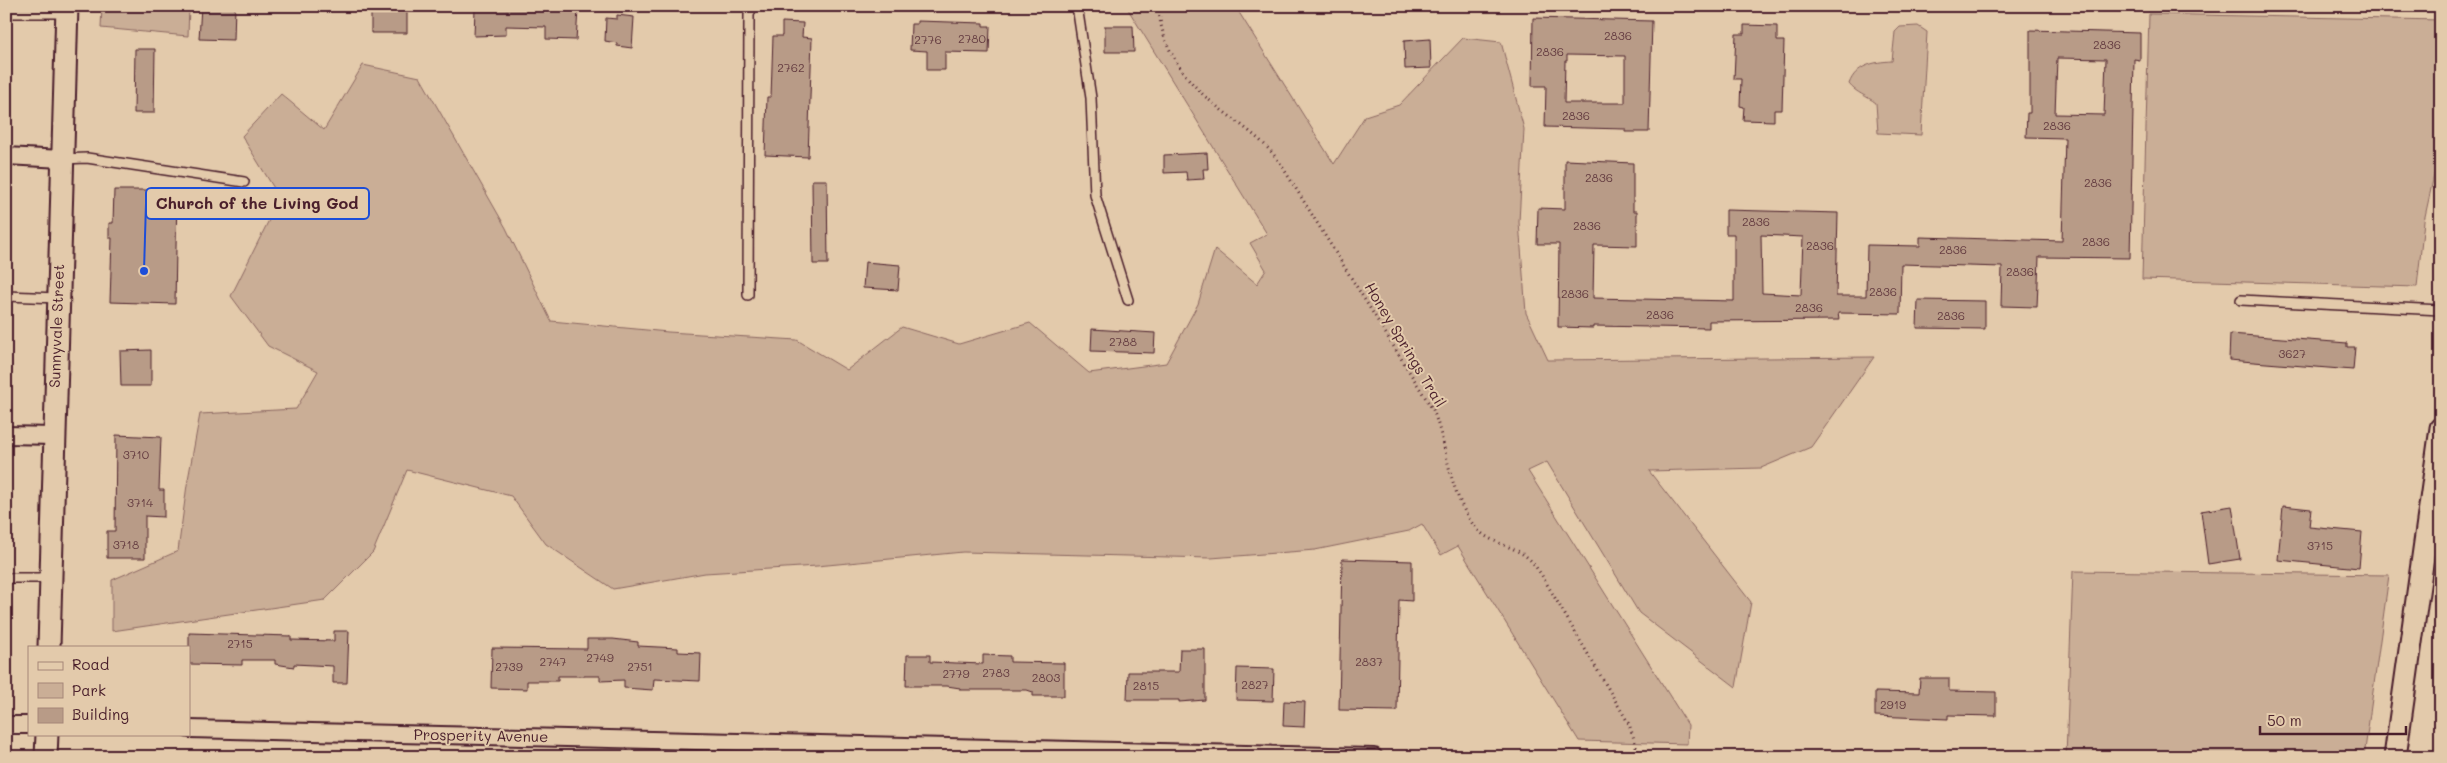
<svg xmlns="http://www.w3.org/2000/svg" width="2447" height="763" font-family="Mali,sans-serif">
	<rect width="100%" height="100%" fill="#e3caab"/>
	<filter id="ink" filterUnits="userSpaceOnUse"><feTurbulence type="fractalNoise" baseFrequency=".02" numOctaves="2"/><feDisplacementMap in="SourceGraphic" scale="10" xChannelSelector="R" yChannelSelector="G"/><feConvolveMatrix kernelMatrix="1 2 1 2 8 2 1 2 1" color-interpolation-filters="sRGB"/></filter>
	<g filter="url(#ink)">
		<g fill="#caae96" stroke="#8a6660">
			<polygon points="102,6 189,6 188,36 101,28"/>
			<polygon points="1126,6 1235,6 1334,164 1365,116 1399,105 1463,38 1501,42 1524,129 1519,222 1526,313 1548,360 1874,357 1811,447 1761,468 1649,471 1751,602 1736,687 1639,613 1547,462 1528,471 1688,725 1687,744 1579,741 1458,546 1441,555 1422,524 1409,531 1315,550 1211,558 963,552 817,566 705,573 613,589 546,544 511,496 407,470 373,552 325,600 112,631 112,580 178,551 187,485 200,414 296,409 318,371 268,346 231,296 280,198 242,136 281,94 324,130 363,65 420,77 506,228 551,321 668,332 797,340 847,370 902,327 959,344 1030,323 1089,373 1166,363 1198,304 1215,249 1257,284 1266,270 1250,243 1267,234"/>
			<polygon points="2149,14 2441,20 2441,143 2424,221 2417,287 2142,279"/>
			<path d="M1918 26 1927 32 1921 135 1878 133 1876 103C1867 96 1856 93 1849 84 1856 65 1873 62 1892 61L1895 32 1900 27Z"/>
			<polygon points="2073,571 2389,575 2364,757 2066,757"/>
		</g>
		<g fill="#b89b87" stroke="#4a1f2b" fill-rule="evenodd">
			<polygon points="201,6 235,6 234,40 199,39"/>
			<polygon points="379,6 398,6 398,9 407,9 407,33 371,33 371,8 378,9"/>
			<polygon points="475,9 547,11 547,9 578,10 576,40 546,39 546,27 506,26 506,35 474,36"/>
			<polygon points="617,15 634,17 632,48 617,46 617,43 605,41 606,18 617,19"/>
			<path d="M1533 18 1652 21 1649 132H1625V129L1545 127 1546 86H1532ZM1567 55 1625 56V103H1564L1565 61H1567Z"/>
			<polygon points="917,21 983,23 983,26 990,26 989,53 945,52 945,70 927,70 927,51 910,50 911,24 917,24"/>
			<polygon points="782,22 803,23 802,37 812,38 808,157 765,155 767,97 771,97 773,36 782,36"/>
			<polygon points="1744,25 1777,26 1777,41 1784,41 1782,110 1774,110 1774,121 1743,120 1744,107 1740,106 1741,79 1734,79 1736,34 1744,34"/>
			<polygon points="1105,26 1133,26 1134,52 1105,52"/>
			<path d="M2030 30 2140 33V60L2134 59 2130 258 2039 257 2037 307 2001 306 2002 267 1901 264 1900 314 1838 313 1839 320 1709 321V328L1593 326V328L1558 327 1559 244H1537L1538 208 1565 209V160L1633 163V211H1637V246L1594 245 1593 298 1734 301V234H1726V210L1838 213 1836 296H1866L1867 245 1920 246V237L2062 241 2065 138 2026 137 2027 113H2030ZM2057 58 2106 59 2104 115 2055 114ZM1761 235 1803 237 1801 295 1762 293Z"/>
			<polygon points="1430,39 1431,68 1405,69 1404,41"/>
			<polygon points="135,49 155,49 154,113 134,113"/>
			<polygon points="1207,153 1208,169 1203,169 1204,179 1187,180 1186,172 1164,173 1164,155"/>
			<polygon points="812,180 827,180 828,264 813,264"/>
			<polygon points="114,190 162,190 162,192 177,192 175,304 110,302 112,238 109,238 109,223 113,223"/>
			<polygon points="865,262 900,265 898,290 863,288"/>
			<polygon points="1918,300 1985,301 1985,329 1917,328"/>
			<polygon points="1092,329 1155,333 1154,353 1091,351"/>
			<polygon points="2230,334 2347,343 2347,347 2355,347 2353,370 2229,360"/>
			<polygon points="151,350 151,386 121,386 120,351"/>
			<polygon points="116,435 161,437 159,490 164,490 164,517 145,516 145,558 107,558 107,531 115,531"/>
			<polygon points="2232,506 2240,559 2208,564 2201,511"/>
			<polygon points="2283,506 2311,509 2309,527 2362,532 2359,568 2278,560"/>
			<polygon points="1342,559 1412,561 1412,601 1399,600 1397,711 1339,710"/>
			<polygon points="334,631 349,631 347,683 333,683 333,666 294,664 294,667 275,664 275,660 242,660 242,665 189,664 189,633 291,636 291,640 334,641"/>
			<polygon points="587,639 613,639 638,642 638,646 678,648 678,652 701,653 700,681 654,679 653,690 624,688 624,680 600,681 600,676 558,676 558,681 527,681 527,689 491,688 492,648 587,649"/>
			<polygon points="1180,649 1205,649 1205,700 1179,702 1179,700 1127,700 1128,672 1179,672"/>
			<polygon points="907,655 930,655 930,662 983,664 983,655 1010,656 1010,662 1064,663 1064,696 1033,696 1033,692 1027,690 960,690 960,688 947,686 906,686"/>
			<polygon points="1237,668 1274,669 1273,701 1236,700"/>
			<polygon points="1920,678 1949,678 1949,691 1996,692 1996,716 1948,715 1948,719 1875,716 1875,692 1919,693"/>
			<polygon points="1284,701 1305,702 1304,727 1283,726"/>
		</g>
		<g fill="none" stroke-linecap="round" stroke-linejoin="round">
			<g stroke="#4a1f2b" stroke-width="12">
				<g id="service">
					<polyline points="1077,6 1091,98 1095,195 1128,300"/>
					<polyline points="6,13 67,13"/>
					<polyline points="62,159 87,158 244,182"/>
					<polyline points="748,295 749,15 752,6"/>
					<polyline points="6,296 58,298"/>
					<polyline points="2241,300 2441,310"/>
					<polyline points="6,578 50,578"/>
				</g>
			</g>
			<g stroke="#4a1f2b" stroke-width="20">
				<g id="minor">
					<polyline points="6,156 62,159"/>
					<polyline points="6,435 54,436"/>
					<polyline points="6,725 29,725"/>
					<polyline points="189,729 1374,757"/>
				</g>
			</g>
			<g stroke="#4a1f2b" stroke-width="25">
				<g id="tertiary">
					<polyline points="49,647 67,6"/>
					<polyline points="46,757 47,734"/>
					<polyline points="2395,757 2441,428"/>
				</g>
			</g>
			<path stroke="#4a1f2b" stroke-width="3" stroke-dasharray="1 4" stroke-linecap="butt" d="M1159 6C1159 44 1185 81 1214 104 1237 123 1263 138 1280 163L1433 410C1448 448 1449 496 1476 528 1490 544 1514 545 1529 559 1534 563 1537 569 1541 574L1629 724 1636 745V757"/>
			<use href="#service" stroke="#e3caab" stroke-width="9"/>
			<use href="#minor" stroke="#e3caab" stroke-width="16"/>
			<use href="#tertiary" stroke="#e3caab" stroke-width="21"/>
		</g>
	</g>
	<g text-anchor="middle" stroke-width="4" stroke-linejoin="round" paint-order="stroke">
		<g font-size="12" fill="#663e42">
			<text x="1618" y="40">2836</text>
			<text x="972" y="43">2780</text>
			<text x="928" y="44">2776</text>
			<text x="2107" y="49">2836</text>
			<text x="1550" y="56">2836</text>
			<text x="791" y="72">2762</text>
			<text x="1576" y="120">2836</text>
			<text x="2057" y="130">2836</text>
			<text x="1599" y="182">2836</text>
			<text x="2098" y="187">2836</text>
			<text x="1756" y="226">2836</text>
			<text x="1587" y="230">2836</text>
			<text x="2096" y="246">2836</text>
			<text x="1820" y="250">2836</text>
			<text x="1953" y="254">2836</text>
			<text x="2020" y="276">2836</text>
			<text x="1883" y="296">2836</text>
			<text x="1575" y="298">2836</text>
			<text x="1809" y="312">2836</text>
			<text x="1660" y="319">2836</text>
			<text x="1951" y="320">2836</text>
			<text x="1123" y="346">2788</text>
			<text x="2292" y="358">3627</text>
			<text x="136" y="459">3710</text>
			<text x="140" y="507">3714</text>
			<text x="126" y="549">3718</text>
			<text x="2320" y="550">3715</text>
			<text x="240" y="648">2715</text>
			<text x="600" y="662">2749</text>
			<text x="553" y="666">2747</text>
			<text x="1369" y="666">2837</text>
			<text x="509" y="671">2739</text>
			<text x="640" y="671">2751</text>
			<text x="996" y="677">2783</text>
			<text x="956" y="678">2779</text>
			<text x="1046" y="682">2803</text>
			<text x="1255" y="689">2827</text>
			<text x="1146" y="690">2815</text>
			<text x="1893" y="709">2919</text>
		</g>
		<g font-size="15" fill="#4a1f2b" stroke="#e3caab">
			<text transform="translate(57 326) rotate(-88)" y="5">Sunnyvale Street</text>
			<text transform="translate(1405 345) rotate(59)" y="5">Honey Springs Trail</text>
			<text transform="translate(481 736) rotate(1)" y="5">Prosperity Avenue</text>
		</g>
	</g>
	<path fill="none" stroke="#1d4ed8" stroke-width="2" d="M144 271L146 203"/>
	<circle fill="#1d4ed8" stroke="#e3caab" stroke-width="2" cx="144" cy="271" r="5"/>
	<rect fill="#e3caab" stroke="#1d4ed8" stroke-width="2" x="146" y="188" width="223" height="31" rx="5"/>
	<g font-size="16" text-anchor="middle" font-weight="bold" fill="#4a1f2b">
		<text x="257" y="209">Church of the Living God</text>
	</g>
	<rect width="2447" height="763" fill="none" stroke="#e3caab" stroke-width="25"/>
	<rect x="12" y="12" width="2422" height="738" fill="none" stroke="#4a1f2b" stroke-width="2" filter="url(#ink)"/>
	<rect x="28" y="646" width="162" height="90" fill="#e3caab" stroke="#a68678"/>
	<rect x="38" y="662" width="25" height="8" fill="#e3caab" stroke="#a68678"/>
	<text x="72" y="670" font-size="15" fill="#4a1f2b">Road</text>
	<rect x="38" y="683" width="25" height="15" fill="#caae96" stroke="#a68678"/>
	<text x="72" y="696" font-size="15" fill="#4a1f2b">Park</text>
	<rect x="38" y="708" width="25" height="15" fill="#b89b87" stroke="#a68678"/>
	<text x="72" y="720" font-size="15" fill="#4a1f2b">Building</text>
	<path d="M2260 726v8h146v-8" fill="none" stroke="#4a1f2b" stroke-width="2.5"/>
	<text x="2267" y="726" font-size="15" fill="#4a1f2b" stroke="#e3caab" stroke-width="4" paint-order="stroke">50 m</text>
</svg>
